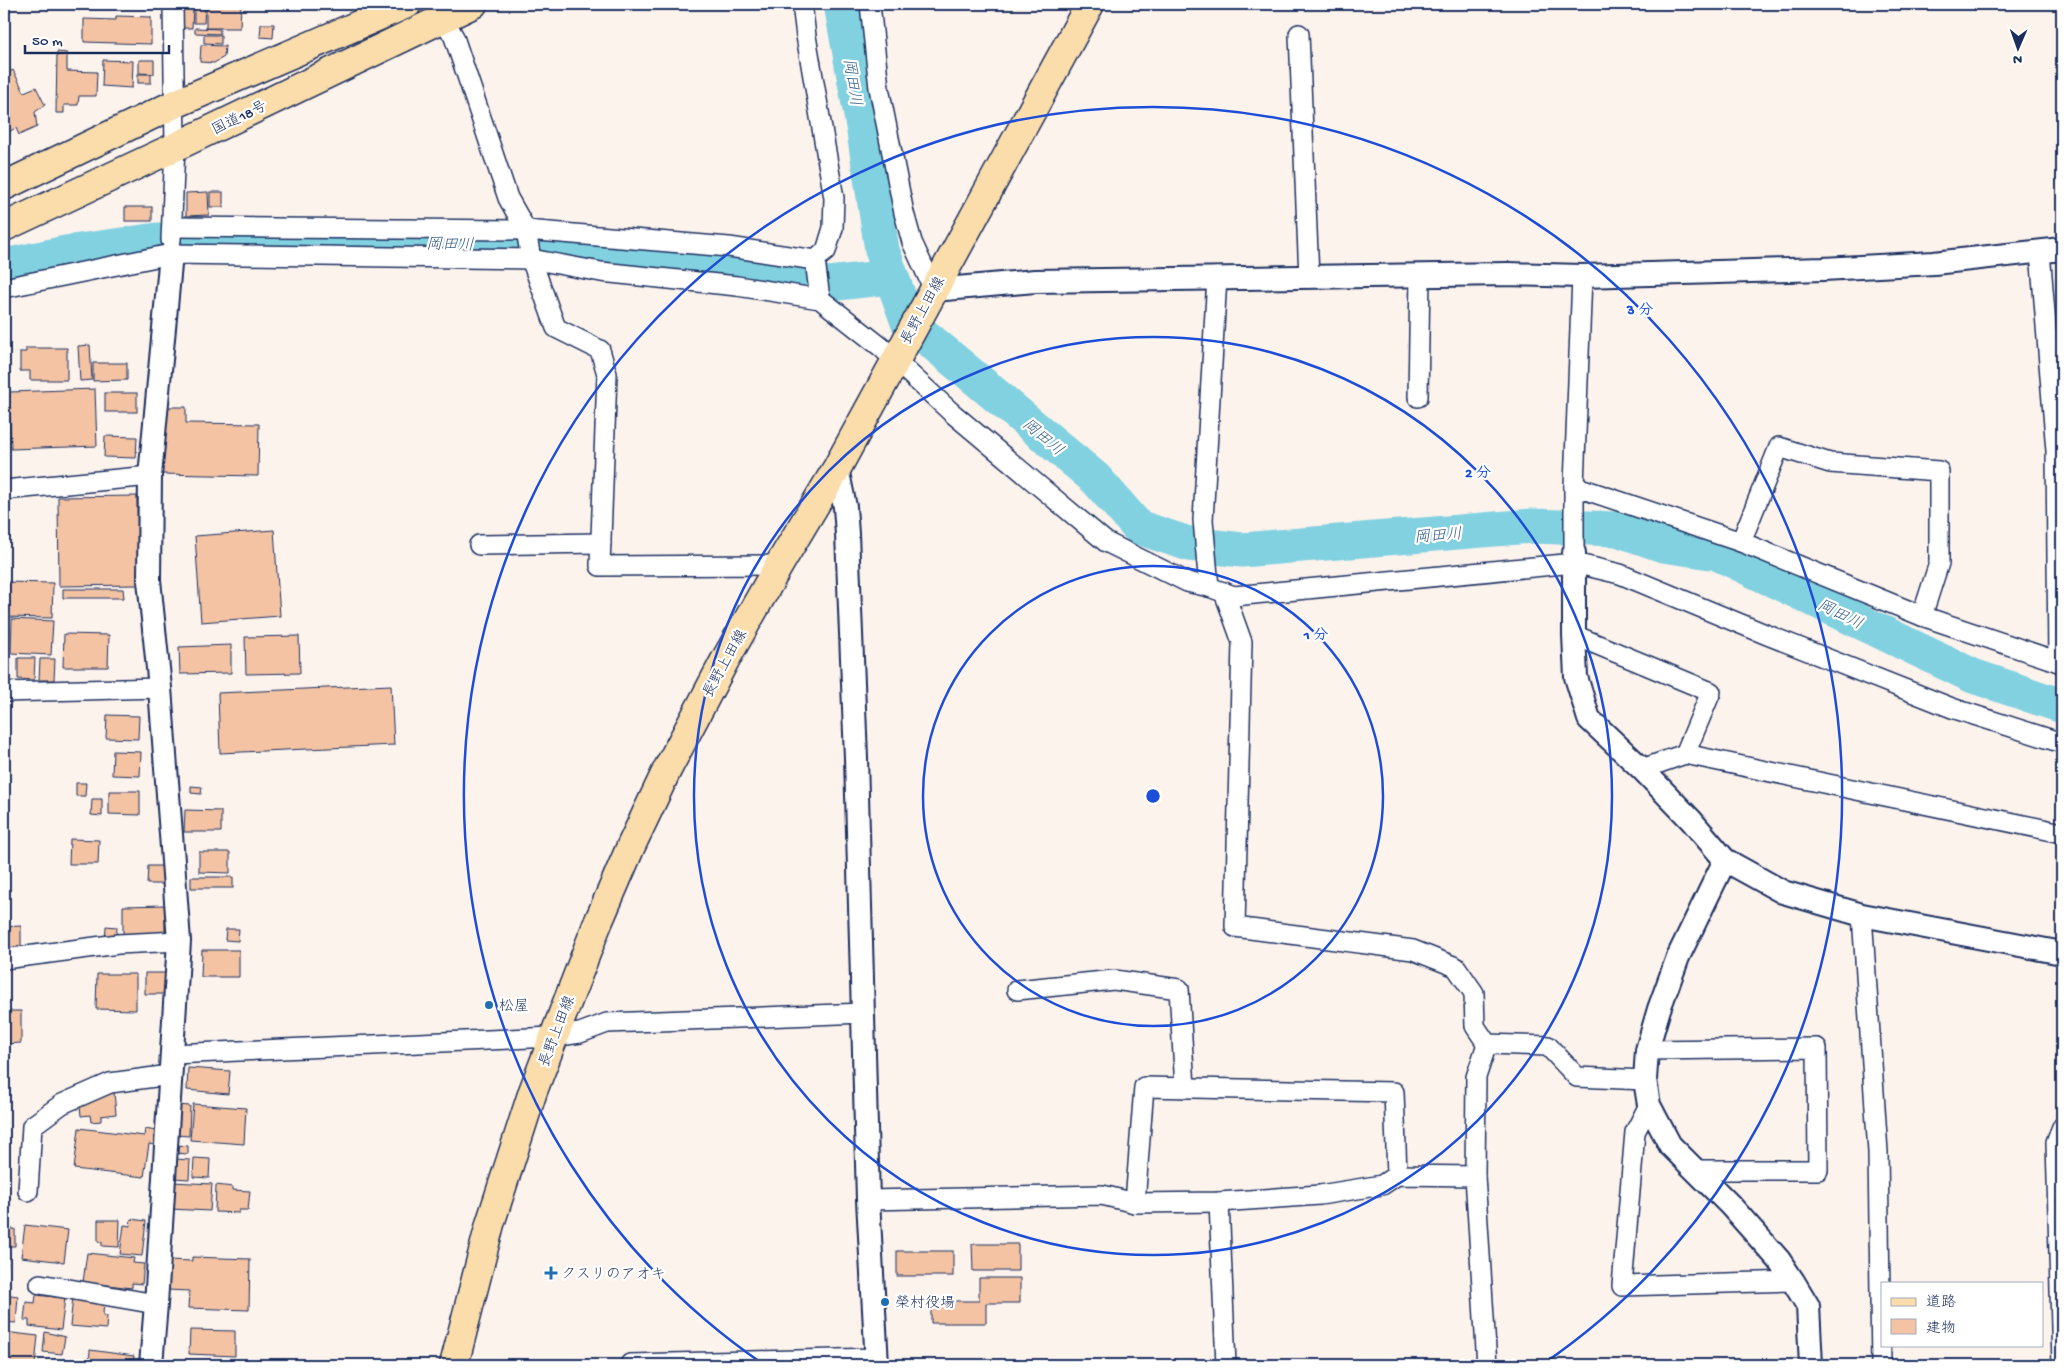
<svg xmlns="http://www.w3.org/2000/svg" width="2066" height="1369" font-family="'Gochi Hand','Klee One',sans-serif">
	<rect width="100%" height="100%" fill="#fdf3ed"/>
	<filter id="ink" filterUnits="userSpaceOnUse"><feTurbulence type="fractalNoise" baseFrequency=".02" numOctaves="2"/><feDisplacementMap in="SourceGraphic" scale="10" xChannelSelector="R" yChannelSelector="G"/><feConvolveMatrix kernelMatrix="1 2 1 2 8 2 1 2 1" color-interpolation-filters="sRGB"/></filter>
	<g filter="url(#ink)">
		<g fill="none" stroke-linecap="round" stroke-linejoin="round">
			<g stroke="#82d1e0" stroke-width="35">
				<polyline points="841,4 864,132 882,250 908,322 1096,479 1138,527 1189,544 1242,550 1532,526 1617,529 1663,545 1717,553 1973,676 2062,706"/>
				<polyline points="9,265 65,253 157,240 248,239 548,245 704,259 777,272 829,284 890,277"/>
			</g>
		</g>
		<g fill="#f3c3a3" stroke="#1b2f5e">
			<polygon points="194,4 205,4 204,23 194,23"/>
			<polygon points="206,4 241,4 240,28 206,28"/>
			<polygon points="182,6 193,7 192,28 181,28"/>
			<polygon points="116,16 151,17 151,44 84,42 84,19 116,20"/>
			<polygon points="261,24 274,24 273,38 260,37"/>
			<polygon points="195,28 220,29 220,34 195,33"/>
			<polygon points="204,35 221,35 221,44 204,43"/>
			<polygon points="201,45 225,46 224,57 214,63 200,62"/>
			<polygon points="57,52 67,53 67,71 97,72 96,96 79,96 78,105 64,105 64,113 56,113"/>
			<polygon points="103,60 133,61 132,88 102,86"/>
			<polygon points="139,60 154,60 154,74 139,73"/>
			<polygon points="13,70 24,92 36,87 45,105 35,112 37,127 19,135 16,128 4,134 4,75"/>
			<rect x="138" y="74" width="13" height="9"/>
			<polygon points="208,192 209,215 186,216 186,193"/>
			<rect x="210" y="192" width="13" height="15"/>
			<rect x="125" y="207" width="27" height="14"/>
			<polygon points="90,345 92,380 80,381 78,346"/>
			<polygon points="26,348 67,348 67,380 30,380 30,371 20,371 20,352 26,352"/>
			<polygon points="93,363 127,363 127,380 93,381"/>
			<polygon points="95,389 97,446 11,449 9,392"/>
			<rect x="105" y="393" width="32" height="19"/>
			<polygon points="165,407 186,407 186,423 259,424 258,476 160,474"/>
			<polygon points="105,436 137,437 136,458 104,457"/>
			<polygon points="137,496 138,585 59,586 58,497"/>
			<polygon points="274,530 280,616 201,622 195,536"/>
			<polygon points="4,582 53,583 52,618 4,617"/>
			<polygon points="63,589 123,589 124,598 63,598"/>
			<polygon points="12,619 53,621 51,655 11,653"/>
			<polygon points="64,634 109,635 108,667 63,667"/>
			<polygon points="299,636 300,673 246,674 245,637"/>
			<polygon points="231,645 231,673 180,674 179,647"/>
			<polygon points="18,658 35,658 34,680 18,679"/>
			<polygon points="40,659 55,659 54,680 39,680"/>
			<polygon points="391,685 394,745 220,753 218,693"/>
			<polygon points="107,715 139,716 138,739 106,738"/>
			<polygon points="113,751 141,752 140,776 112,775"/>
			<polygon points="76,783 86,783 85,796 76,796"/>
			<polygon points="191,786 202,787 201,794 191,793"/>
			<polygon points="109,791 140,791 140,815 109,814"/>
			<polygon points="92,799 102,799 102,816 91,815"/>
			<polygon points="185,810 221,811 221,832 184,832"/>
			<polygon points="70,839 99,840 98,864 69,864"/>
			<polygon points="199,852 230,852 230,873 199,872"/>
			<polygon points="148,866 164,866 163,884 147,884"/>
			<rect x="191" y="877" width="42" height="11"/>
			<polygon points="165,905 165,935 123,936 123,906"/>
			<polygon points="21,926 21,952 4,952 4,927"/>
			<polygon points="106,926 117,927 116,941 105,941"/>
			<polygon points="226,929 239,929 238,941 225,940"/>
			<polygon points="202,950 239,950 239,977 201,977"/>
			<polygon points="145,973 165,973 166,994 145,994"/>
			<polygon points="97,974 136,974 136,1010 96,1009"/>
			<polygon points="4,1011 21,1011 21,1043 4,1044"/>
			<polygon points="188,1068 230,1071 228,1094 187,1090"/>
			<polygon points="114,1092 116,1114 101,1116 101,1121 91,1122 90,1115 81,1116 79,1096"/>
			<polygon points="193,1104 246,1108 244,1144 190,1140"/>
			<polygon points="177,1105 190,1106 189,1136 175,1135"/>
			<polygon points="79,1128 144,1136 145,1129 156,1131 154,1145 149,1144 144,1177 74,1169"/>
			<polygon points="176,1145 188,1146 188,1154 175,1153"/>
			<polygon points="194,1158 210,1159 209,1178 193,1177"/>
			<polygon points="175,1159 190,1160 189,1179 173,1178"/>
			<polygon points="172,1182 212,1184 210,1211 170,1209"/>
			<polygon points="216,1185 233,1187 233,1190 250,1191 248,1210 239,1210 239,1213 215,1212"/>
			<polygon points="131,1219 146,1221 142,1256 120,1254 124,1225 130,1226"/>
			<polygon points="98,1220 120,1220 119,1247 102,1246 102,1242 98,1242"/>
			<polygon points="25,1225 68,1230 64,1262 21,1257"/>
			<polygon points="4,1229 15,1229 15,1246 7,1246 7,1266 4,1266"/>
			<polygon points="972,1244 1018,1244 1018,1271 973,1271"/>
			<rect x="897" y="1251" width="56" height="25"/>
			<polygon points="87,1253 134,1258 133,1263 144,1264 142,1284 132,1283 132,1288 83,1282"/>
			<polygon points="192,1257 250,1259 249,1310 188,1308 189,1291 167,1290 168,1260 192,1261"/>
			<polygon points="979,1278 1020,1278 1020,1303 986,1303 986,1323 931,1323 931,1301 979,1301"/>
			<polygon points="4,1294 18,1296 16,1323 4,1322"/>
			<polygon points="36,1295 65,1298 61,1330 29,1326 29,1320 24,1320 26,1302 35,1303"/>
			<polygon points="73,1297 104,1300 103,1315 107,1316 106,1329 70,1326"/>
			<polygon points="190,1330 235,1331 235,1356 189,1354"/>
			<polygon points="4,1332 38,1336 35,1365 4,1365"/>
			<polygon points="45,1332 65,1337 62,1354 43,1352"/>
			<polygon points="90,1350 134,1356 133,1365 89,1365"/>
		</g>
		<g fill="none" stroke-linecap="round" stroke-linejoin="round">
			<g stroke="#1b2f5e" stroke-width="22">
				<g id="minor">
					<polyline points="435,4 454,37 508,198 526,230 531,259 556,328 600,350 607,374 600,566 779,565"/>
					<polyline points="802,4 806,36 834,198 833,228 826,251 815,260 820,299"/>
					<polyline points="870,4 879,88 904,213 912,242 934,290"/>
					<polyline points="1299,34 1309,278"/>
					<polyline points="172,227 526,230 729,247 815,260"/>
					<polyline points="171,240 175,147 173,4"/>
					<polyline points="2040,251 2056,451 2058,662"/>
					<polyline points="4,288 171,254 531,259 601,272 737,286 820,299 881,347 951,412 1106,542 1187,582 1209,587 1234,596 1574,563 1620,574 1765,634 1952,708 2062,743"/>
					<polyline points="1418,397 1420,276"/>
					<polyline points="1574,486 1741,542 1922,616 2062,663"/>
					<polyline points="4,490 150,476"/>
					<polyline points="1741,542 1779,447 1830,463 1939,471 1939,563 1922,616"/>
					<polyline points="479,545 601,543"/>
					<polyline points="1574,553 1574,486 1582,276"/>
					<polyline points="1209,587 1203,520 1217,277"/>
					<polyline points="1224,592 1242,642 1235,927 1413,950 1456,967 1474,993 1475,1026 1487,1044"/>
					<polyline points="1574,635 1711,692 1685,754"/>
					<polyline points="4,692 160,688"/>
					<polyline points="1642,769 1685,754 2062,833"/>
					<polyline points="1862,915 1878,1152 1881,1365"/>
					<polyline points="4,959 118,944 179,941"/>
					<polyline points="1017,990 1114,980 1179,989 1185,1088"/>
					<polyline points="1487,1044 1548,1046 1577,1077 1645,1080"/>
					<polyline points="1647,1050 1817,1048 1818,1170 1694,1170"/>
					<polyline points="172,1054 553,1037 580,1033 607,1023 864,1013"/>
					<polyline points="1649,1105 1635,1132 1622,1286 1793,1281"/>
					<polyline points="1475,1176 1476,1077 1487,1044"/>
					<polyline points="28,1191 32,1126 62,1104 110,1083 170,1075"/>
					<polyline points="868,1200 1102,1195 1135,1203 1219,1202 1320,1195 1382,1185 1397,1175 1475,1176 1487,1365"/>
					<polyline points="1219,1202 1226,1365"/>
					<polyline points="1135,1203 1144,1087 1394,1092 1397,1175"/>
					<polyline points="40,1284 156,1304"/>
					<polyline points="630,1364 877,1358"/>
					<polyline points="2062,1365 2056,1142 2062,1127"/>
				</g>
			</g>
			<g stroke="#1b2f5e" stroke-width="26">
				<g id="tertiary">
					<polyline points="934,290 1035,281 1508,274 1582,276 1823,269 1934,263 2062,249"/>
					<polyline points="837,468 845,507 847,534 856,758 868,1200 877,1365"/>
					<polyline points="1574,553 1574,635 1576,677 1589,719 1642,769 1691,820 1725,860 1783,892 1862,915 2062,953"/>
					<polyline points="1725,860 1678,957 1659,1009 1647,1050 1645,1080 1649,1105 1670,1145 1730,1205 1779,1260 1793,1281 1808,1306 1811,1365"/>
					<polyline points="151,1365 156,1304 179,941 160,688 149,580 150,476 171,254"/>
				</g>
			</g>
			<g stroke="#1b2f5e" stroke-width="31">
				<polyline id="primary" points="454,1365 490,1224 533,1091 597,925 631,846 667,770 724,662 779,565 837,468 1090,4"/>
			</g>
			<g stroke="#1b2f5e" stroke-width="31">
				<g id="trunk">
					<polyline points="4,186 175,104 407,4"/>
					<polyline points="4,227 175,147 473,4"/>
				</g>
			</g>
			<use href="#minor" stroke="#fff" stroke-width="19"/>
			<use href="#tertiary" stroke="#fff" stroke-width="22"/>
			<use href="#primary" stroke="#faddab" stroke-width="28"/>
			<use href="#trunk" stroke="#faddab" stroke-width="28"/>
		</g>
	</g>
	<g fill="none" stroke="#1d4ed8" stroke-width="2.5">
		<circle cx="1153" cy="796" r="230"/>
		<circle cx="1153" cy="796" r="459"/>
		<path d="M763 1364A689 689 0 1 1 1543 1364"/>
	</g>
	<g fill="#1f6fb2" stroke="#fff" stroke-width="2">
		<circle cx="489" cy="1005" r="5"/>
		<path d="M548.5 1265.5h5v5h5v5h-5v5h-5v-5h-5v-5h5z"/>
		<circle cx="885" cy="1302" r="5"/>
	</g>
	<g text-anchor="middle" stroke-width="4.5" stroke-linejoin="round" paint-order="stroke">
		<g font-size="15" fill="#1b2f5e" stroke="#fff">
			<text transform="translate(239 117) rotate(-26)" y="5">国道18号</text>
			<text transform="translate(922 310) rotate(-61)" y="5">長野上田線</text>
			<text transform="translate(724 663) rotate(-61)" y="5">長野上田線</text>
			<text transform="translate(556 1031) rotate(-69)" y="5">長野上田線</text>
		</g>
		<g font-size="15" fill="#1b2f5e" stroke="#fff" text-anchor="start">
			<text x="499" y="1010">松屋</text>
			<text x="561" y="1278">クスリのアオキ</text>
			<text x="895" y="1307">榮村役場</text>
		</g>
		<g font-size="16" font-style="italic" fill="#3a6085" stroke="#fff">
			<text transform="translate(854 82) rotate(81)" y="6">岡田川</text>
			<text transform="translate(450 243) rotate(1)" y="6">岡田川</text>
			<text transform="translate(1044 436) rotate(40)" y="6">岡田川</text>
			<text transform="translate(1438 534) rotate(-5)" y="6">岡田川</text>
			<text transform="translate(1841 613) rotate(26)" y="6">岡田川</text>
		</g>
	</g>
	<circle cx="1153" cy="796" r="8" fill="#1d4ed8" stroke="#fff" stroke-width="2.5"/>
	<g font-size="15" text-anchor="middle" font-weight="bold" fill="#1d4ed8" stroke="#fff" stroke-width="4.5" stroke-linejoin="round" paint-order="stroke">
		<text x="1640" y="314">3 分</text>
		<text x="1478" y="477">2 分</text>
		<text x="1316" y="639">1 分</text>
	</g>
	<rect width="2066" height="1369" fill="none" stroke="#fff" stroke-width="20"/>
	<rect x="10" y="10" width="2046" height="1349" fill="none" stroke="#1b2f5e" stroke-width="2" filter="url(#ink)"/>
	<rect x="1881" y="1282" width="162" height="65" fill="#ffffff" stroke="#a4acbf"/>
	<rect x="1891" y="1298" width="25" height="8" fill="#faddab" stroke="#a4acbf"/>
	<text x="1926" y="1306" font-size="15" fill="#1b2f5e">道路</text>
	<rect x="1891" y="1319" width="25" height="15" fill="#f3c3a3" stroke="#a4acbf"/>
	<text x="1926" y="1332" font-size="15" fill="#1b2f5e">建物</text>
	<g transform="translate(2018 48) rotate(182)" stroke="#ffffff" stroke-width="4" paint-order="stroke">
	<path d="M0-4L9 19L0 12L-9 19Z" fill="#1b2f5e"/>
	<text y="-8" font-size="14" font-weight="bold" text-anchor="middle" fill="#1b2f5e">N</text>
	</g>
	<path d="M25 45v8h144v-8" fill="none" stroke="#1b2f5e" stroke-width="2.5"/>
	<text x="32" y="45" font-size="15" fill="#1b2f5e" stroke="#ffffff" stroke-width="4" paint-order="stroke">50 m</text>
</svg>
